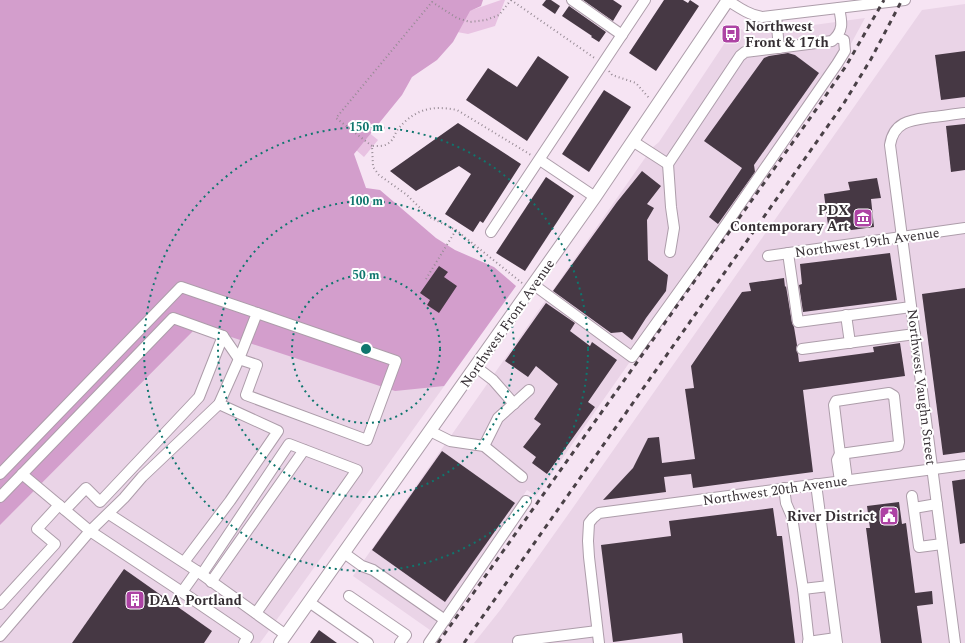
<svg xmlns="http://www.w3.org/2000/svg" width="965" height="643" font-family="Spectral,serif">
	<rect width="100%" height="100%" fill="#f6e4f3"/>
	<g fill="#ead4e7">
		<polygon points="965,4 965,643 474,643 501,609 572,509 922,10"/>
		<polygon points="865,18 846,53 536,496 527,490 430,630 353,576 652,148 659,142 730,35 734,32 740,29 755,33"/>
		<polygon points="182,273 516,286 260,643 0,643 0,461"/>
	</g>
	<polygon fill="#e8c2e2" points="501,0 505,0 495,26 468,34 457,32 356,122 378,140 364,157 319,117 469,11"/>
	<polygon fill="#d39ecc" points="0,0 483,0 481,6 470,11 453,42 437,60 412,77 402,95 354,154 366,188 380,190 436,238 455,250 494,267 516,286 444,386 395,391 198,326 0,525"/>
	<g fill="#463844">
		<polygon points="546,0 551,0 560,6 555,14 542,5"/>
		<polygon points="583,0 613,0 622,6 613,21"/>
		<polygon points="664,0 683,0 688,3 690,0 699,6 656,71 629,53"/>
		<polygon points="569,6 606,32 599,42 591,37 592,36 562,16"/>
		<polygon points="965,51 965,97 941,100 935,55"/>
		<polygon points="788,53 795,55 819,73 754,165 755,172 718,224 709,217 742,168 704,141 764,58 769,56"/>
		<polygon points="538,56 569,77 527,141 466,100 488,68 517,87"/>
		<polygon points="604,90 631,107 589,172 562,154"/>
		<polygon points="458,123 521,164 483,223 480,221 473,232 445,214 471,174 459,166 416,191 390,171"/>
		<polygon points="965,124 965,170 951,172 946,126"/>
		<polygon points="642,171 661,186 647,204 654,208 647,220 648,260 668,275 666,291 646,318 632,340 622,332 611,333 553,291 617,202"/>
		<polygon points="546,177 574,196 525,271 496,253"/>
		<polygon points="877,178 881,198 871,199 874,227 829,233 824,194 850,190 848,182"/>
		<polygon points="890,253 897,300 803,312 799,285 802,284 800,264"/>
		<polygon points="439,266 448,272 444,277 457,286 439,313 427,305 430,300 420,293"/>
		<polygon points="784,278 785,287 786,286 792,323 794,327 797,345 796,349 798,354 799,362 874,352 873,347 900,343 905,376 803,390 813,472 693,488 691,474 664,477 666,492 603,500 633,468 648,438 659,437 662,463 695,459 685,389 694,388 691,366 742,292 751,291 749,283"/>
		<polygon points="965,288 965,452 943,455 922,294"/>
		<polygon points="546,303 575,323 570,331 590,346 592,342 617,360 588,402 595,407 547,474 532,463 536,457 523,447 541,424 534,419 558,384 536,366 528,377 505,361"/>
		<polygon points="442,451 515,503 445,602 372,550"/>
		<polygon points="965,479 965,543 960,544 952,481"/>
		<polygon points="899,502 902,524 906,523 915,593 932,591 933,604 917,606 922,643 881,643 866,528 870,528 867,506"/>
		<polygon points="773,508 777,536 782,536 795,643 683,643 682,633 613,642 601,545 671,536 669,521"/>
		<polygon points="124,569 212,631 204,643 72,643"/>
		<polygon points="319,630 337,643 310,643"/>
	</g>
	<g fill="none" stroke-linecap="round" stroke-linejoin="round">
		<g stroke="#ad9daa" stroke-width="12">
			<g id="minor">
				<polyline points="572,0 622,35"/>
				<path d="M727 0C738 7 749 15 762 17L905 0"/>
				<polyline points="776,16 779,48"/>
				<path d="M634 142 668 164 740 56 745 52 832 41C844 31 842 22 839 8"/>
				<polyline points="540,160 595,197"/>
				<polyline points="668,164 671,207 674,228 670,252"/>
				<polyline points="491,232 645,0"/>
				<polyline points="788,253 798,322 911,307"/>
				<polyline points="768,256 965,228"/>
				<polyline points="534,285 632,357 698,265 837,64 845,51 844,40 837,37"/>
				<polyline points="846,315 850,343"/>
				<polyline points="802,349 915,334"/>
				<polyline points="476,367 493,380 514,404"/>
				<polygon points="889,393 894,396 899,442 898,446 840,454 834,405 836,401"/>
				<polyline points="430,431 450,441 484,446 522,477"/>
				<polyline points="484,446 498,418 529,390"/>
				<polyline points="0,474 181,287 257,313 239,359 219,404 142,477 124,498 90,531 0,636"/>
				<polyline points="22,474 90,531 182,592"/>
				<polyline points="840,481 837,460 840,454 844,457 847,480"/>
				<polyline points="816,484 837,643"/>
				<polyline points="784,488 786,503 792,517 803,589 809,643"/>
				<polyline points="912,496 919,547 942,544"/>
				<polyline points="0,497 173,318 223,336"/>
				<polyline points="914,508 937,504"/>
				<polyline points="65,510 86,488 100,502 199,397 223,336 239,359 257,365 246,395 367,440 396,361 257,313"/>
				<polyline points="109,514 197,571 286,635"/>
				<polyline points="344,553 362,566 373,570 445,620"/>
				<polyline points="184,562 230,501 278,431 219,404"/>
				<polyline points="197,571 182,592 248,637 244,643"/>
				<polyline points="202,574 289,444 357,470 256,613"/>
				<polyline points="211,582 304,450"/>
				<polyline points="803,589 829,586"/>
				<polyline points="349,596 406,635 400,643"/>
				<polyline points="309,602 368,643"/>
				<polyline points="0,604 55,544 37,529 59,505"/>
				<polyline points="518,641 597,631"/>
				<polyline points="808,642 836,638"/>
				<polyline points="429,643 526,501"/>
				<polyline points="599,643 589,557 588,541 589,523 593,518 599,513 965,465"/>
				<path d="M955 643 890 145C894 120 913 120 933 117 944 116 954 114 965 113"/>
			</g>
		</g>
		<g stroke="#ad9daa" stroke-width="14">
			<polyline id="major" points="280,643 595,197 728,0"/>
		</g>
		<g stroke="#978b95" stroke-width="2" stroke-dasharray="1 3" stroke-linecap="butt">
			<polyline points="511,0 596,59"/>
			<polyline points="609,71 612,75 636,83 649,98"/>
			<polyline points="372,146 336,118 432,2 457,18 470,22 486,20 499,15 511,0"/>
			<polyline points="426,279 456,230"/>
			<path d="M522 283 456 230 429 217 407 195 379 175 373 167 372 146C378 146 385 147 390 142 394 139 395 133 398 129 415 109 432 105 457 110L531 155"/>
		</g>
		<use href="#minor" stroke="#fff" stroke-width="10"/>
		<use href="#major" stroke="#fff" stroke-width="12"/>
		<g stroke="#4a4147" stroke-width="3" stroke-dasharray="5 5" stroke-linecap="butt">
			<polyline points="438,643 820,104 846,66 884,0"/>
			<polyline points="464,643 844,103 871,59 902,0"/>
		</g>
	</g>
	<g fill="none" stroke="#0f766e" stroke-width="2" stroke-dasharray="2 4">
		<circle cx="366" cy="349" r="74"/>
		<circle cx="366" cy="349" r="148"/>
		<circle cx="366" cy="349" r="222"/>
	</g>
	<defs>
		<g id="bus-square" transform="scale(1)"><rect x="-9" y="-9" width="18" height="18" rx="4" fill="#ad43a4" stroke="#fff"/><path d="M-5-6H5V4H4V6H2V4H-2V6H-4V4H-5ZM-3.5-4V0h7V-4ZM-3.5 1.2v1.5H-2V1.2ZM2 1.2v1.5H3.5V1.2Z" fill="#fff"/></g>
		<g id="museum-square" transform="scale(1)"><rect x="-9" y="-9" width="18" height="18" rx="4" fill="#ad43a4" stroke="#fff"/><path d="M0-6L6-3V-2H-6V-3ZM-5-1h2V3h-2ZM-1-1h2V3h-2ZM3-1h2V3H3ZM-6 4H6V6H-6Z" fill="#fff"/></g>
		<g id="civic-square" transform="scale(1)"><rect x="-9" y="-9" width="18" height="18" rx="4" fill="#ad43a4" stroke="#fff"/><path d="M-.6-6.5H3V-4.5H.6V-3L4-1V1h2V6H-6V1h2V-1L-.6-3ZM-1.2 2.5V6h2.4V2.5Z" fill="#fff"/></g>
		<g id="building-square" transform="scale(1)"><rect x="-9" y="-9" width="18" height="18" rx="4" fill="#ad43a4" stroke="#fff"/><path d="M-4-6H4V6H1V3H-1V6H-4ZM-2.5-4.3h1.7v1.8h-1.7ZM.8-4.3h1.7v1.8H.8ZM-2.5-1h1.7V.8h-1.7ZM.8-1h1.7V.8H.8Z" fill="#fff"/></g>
	</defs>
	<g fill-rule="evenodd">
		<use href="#bus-square" x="731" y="34"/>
		<use href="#museum-square" x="863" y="218"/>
		<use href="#civic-square" x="889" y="516"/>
		<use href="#building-square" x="135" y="600"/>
	</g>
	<g text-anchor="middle" stroke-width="4" stroke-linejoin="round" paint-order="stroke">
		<g font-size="14" font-weight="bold" fill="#352e33" stroke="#fff" text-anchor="start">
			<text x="745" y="31">Northwest<tspan x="745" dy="16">Front &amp; 17th</tspan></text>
			<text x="849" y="215" text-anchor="end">PDX<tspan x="849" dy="16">Contemporary Art</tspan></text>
			<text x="875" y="521" text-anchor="end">River District</text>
			<text x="149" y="605">DAA Portland</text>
		</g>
		<g font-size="14" fill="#352e33" stroke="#fff">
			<text transform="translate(867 242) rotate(-8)" y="5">Northwest 19th Avenue</text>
			<text transform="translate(507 323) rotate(-55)" y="5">Northwest Front Avenue</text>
			<text transform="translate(922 387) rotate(83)" y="5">Northwest Vaughn Street</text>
			<text transform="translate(775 490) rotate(-8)" y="5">Northwest 20th Avenue</text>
		</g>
	</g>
	<circle cx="366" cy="349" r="6" fill="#0f766e" stroke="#fff" stroke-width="2"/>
	<g font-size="12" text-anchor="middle" font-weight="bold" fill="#0f766e" stroke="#fff" stroke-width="4" stroke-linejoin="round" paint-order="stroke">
		<text x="366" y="131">150 m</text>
		<text x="366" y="205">100 m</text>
		<text x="366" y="279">50 m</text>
	</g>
</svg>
